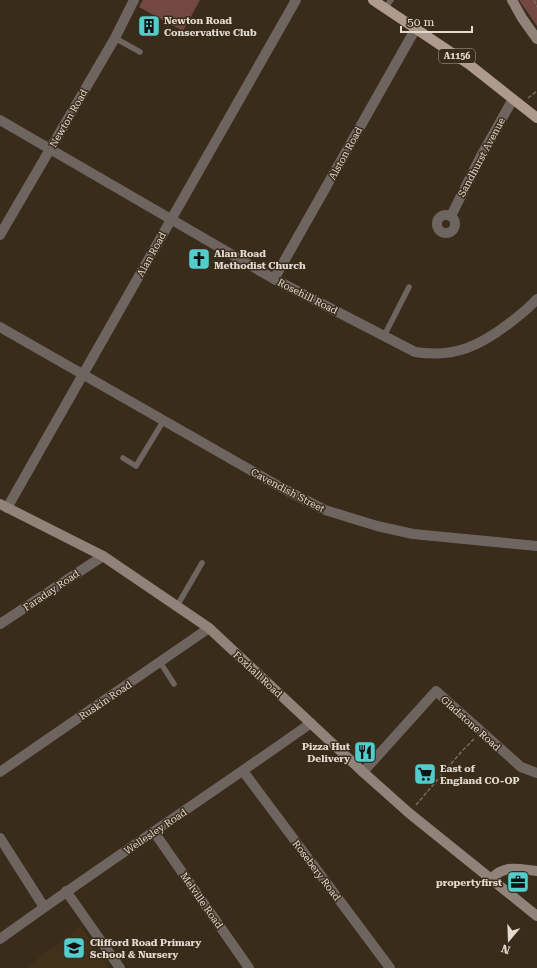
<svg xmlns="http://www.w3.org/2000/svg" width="537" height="968" font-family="'Roboto Serif',serif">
	<rect width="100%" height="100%" fill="#392c1b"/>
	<polygon fill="#42311a" points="81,927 109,968 25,968"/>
	<g fill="#734742">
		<polygon points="143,0 200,0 183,31 139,7"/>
		<polygon points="519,0 537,0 537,26"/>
	</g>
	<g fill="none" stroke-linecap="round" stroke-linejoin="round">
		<g stroke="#786d5e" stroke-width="1.5" stroke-dasharray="4 2" stroke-linecap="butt">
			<polyline points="534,0 537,7"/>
			<polyline points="528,98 537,91"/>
			<polyline points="416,805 462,751 474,739"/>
		</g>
		<g stroke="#6f6560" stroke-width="5.5">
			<polyline points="385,8 391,0"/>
			<polyline points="115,38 140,52"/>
			<polyline points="384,336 409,287"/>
			<polyline points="123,458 136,466 164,420"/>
			<polyline points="177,606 202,563"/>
			<polyline points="160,662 174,684"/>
		</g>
		<g stroke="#6f6560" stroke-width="10">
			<path d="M0 120 274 279 415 352C455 358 480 346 511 322 520 315 529 308 537 299"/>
			<circle cx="446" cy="224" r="9"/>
			<polyline points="451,216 481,156 513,99"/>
			<polyline points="0,235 115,38 134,0"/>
			<polyline points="274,279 416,28"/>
			<polyline points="0,327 282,488 325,510 377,526 413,534 537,546"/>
			<polyline points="7,508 296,0"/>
			<polyline points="0,624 103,556"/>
			<polyline points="243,771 390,968"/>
			<polyline points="0,772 209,628"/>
			<polyline points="363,772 436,691 521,767 537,773"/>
			<polyline points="154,832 249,968"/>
			<polyline points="0,838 44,907"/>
			<polyline points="66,891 120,968"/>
			<path d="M0 939C102 865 208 796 311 723"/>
		</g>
		<g stroke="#92837a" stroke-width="10">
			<polyline points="512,0 522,18 537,39"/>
			<polyline points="0,504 103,556 209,628 363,772 409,813 537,916"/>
			<path d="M491 879C505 864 518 869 537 871"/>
		</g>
		<polyline stroke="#ae9a8f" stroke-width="10" points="373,0 470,65 537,118"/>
	</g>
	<defs>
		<g id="building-square" transform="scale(1.15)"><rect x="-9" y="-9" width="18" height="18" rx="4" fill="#52cdcc" stroke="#392c1b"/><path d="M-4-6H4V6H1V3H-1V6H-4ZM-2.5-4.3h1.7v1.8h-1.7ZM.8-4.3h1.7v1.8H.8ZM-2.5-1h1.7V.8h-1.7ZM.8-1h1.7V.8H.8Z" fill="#111"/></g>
		<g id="church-square" transform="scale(1.15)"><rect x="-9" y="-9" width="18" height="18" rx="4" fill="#52cdcc" stroke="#392c1b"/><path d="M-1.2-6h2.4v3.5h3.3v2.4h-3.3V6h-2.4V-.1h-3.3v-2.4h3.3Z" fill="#111"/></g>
		<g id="restaurant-square" transform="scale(1.15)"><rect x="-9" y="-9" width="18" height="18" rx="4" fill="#52cdcc" stroke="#392c1b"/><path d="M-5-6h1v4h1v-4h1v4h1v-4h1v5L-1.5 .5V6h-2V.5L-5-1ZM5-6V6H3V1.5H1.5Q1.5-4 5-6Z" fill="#111"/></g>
		<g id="supermarket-square" transform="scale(1.15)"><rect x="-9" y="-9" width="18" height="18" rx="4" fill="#52cdcc" stroke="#392c1b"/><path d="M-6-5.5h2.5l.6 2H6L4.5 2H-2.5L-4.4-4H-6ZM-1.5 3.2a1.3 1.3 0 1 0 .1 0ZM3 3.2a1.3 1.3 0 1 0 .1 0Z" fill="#111"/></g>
		<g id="office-square" transform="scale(1.15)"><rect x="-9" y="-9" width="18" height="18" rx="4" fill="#52cdcc" stroke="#392c1b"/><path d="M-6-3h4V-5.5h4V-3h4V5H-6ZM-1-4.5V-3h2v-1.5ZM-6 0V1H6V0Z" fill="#111"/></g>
		<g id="school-square" transform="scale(1.15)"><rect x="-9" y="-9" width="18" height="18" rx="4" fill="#52cdcc" stroke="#392c1b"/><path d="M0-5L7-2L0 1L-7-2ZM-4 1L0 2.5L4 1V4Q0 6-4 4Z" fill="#111"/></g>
	</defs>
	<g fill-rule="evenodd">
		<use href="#building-square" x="149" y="26"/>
		<use href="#church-square" x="199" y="259"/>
		<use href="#restaurant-square" x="365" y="752"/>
		<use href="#supermarket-square" x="425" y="774"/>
		<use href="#office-square" x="518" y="882"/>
		<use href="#school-square" x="74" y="948"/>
	</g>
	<g text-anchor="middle" stroke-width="3" stroke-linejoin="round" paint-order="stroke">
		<rect fill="#392c1b" stroke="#b0a69a" stroke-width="1" x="439" y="49" width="36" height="14" rx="3"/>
		<g font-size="9" font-weight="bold" fill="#e3dbd0">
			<text x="457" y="59">A1156</text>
		</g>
		<g font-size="10" font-weight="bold" fill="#e3dbd0" stroke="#392c1b" text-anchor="start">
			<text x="164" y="24">Newton Road<tspan x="164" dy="12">Conservative Club</tspan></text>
			<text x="214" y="257">Alan Road<tspan x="214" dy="12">Methodist Church</tspan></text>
			<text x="350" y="750" text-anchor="end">Pizza Hut<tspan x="350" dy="12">Delivery</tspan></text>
			<text x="440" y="772">East of<tspan x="440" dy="12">England CO-OP</tspan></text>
			<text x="502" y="886" text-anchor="end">propertyfirst</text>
			<text x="90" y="946">Clifford Road Primary<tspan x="90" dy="12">School &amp; Nursery</tspan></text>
		</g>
		<g font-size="10" fill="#e3dbd0" stroke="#392c1b">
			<text transform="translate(68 118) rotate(-60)" y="4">Newton Road</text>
			<text transform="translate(345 153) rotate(-61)" y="4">Alston Road</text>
			<text transform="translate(481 157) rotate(-62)" y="4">Sandhurst Avenue</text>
			<text transform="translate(151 254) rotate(-61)" y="4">Alan Road</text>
			<text transform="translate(308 296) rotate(27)" y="4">Rosehill Road</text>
			<text transform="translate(288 490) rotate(28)" y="4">Cavendish Street</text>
			<text transform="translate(51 590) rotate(-34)" y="4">Faraday Road</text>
			<text transform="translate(258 674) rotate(43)" y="4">Foxhall Road</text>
			<text transform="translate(105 700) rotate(-34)" y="4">Ruskin Road</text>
			<text transform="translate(471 723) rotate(42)" y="4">Gladstone Road</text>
			<text transform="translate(155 831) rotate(-34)" y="4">Wellesley Road</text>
			<text transform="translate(317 870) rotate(53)" y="4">Rosebery Road</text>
			<text transform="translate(202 900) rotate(55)" y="4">Melville Road</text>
		</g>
	</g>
	<g transform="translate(509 940) rotate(199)" stroke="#392c1b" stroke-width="3" paint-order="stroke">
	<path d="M0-3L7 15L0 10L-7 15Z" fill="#e3dbd0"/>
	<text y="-6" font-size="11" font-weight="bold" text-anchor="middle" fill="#e3dbd0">N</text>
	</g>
	<path d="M401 26v6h71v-6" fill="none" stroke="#e3dbd0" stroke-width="2"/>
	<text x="407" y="26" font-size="12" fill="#e3dbd0" stroke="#392c1b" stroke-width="3" paint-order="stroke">50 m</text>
</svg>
